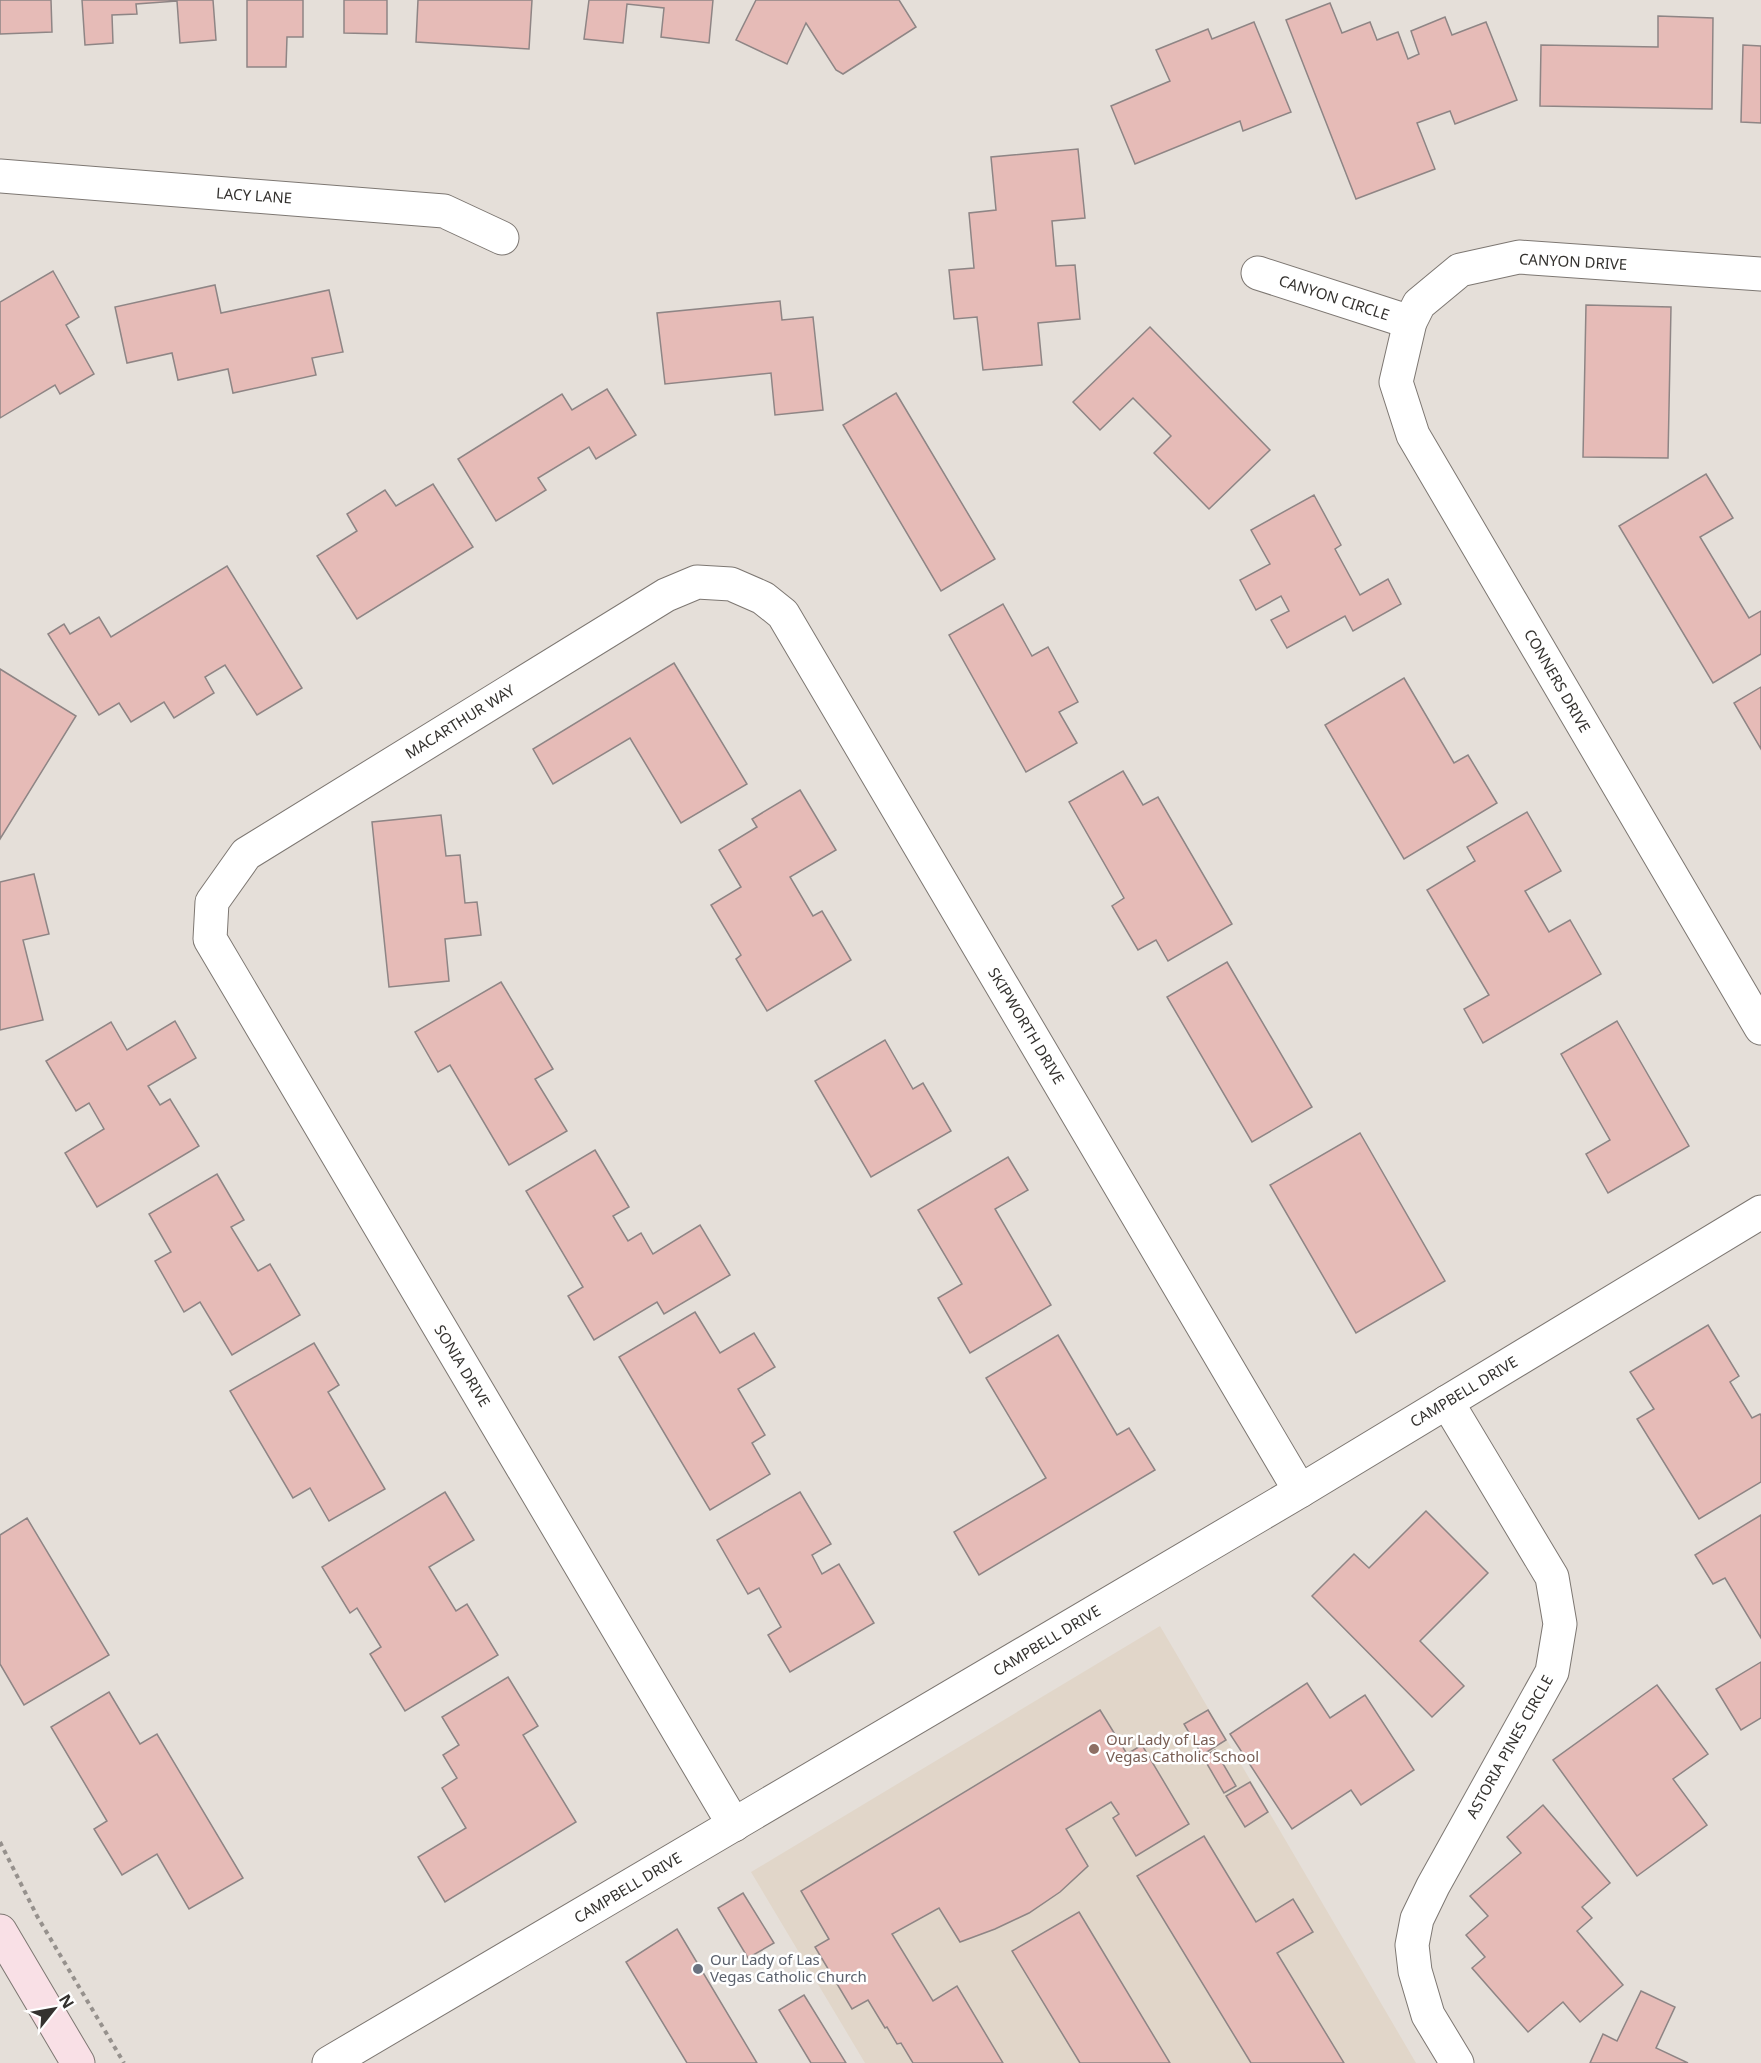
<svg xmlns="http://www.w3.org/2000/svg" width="1761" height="2063" font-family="'Noto Sans',sans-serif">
	<rect width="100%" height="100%" fill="#e5dfd9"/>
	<polygon fill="#e1d6c9" points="1160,1626 1416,2063 865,2063 751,1872"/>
	<g fill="#e6bbb7" stroke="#8e8585" stroke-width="1.5">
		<polygon points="0,0 51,0 52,32 0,34"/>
		<polygon points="82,0 213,0 216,40 180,43 177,1 136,4 137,14 112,15 113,43 85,45"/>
		<polygon points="247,0 303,0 303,37 287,37 286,67 247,67"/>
		<polygon points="344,0 387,0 387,34 344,33"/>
		<polygon points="418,0 532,0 529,49 416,42"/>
		<polygon points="589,0 713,0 709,43 661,37 664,8 627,4 623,43 584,39"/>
		<polygon points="756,0 899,0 916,27 843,74 836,70 806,23 787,64 736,40"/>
		<polygon points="1330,3 1342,33 1370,22 1377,40 1398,32 1408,59 1419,54 1411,31 1445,17 1452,35 1486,22 1517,100 1455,124 1450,111 1417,123 1435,169 1356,199 1286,20"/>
		<polygon points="1658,16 1713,18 1712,109 1540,106 1541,45 1658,47"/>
		<polygon points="1254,22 1291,112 1243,131 1240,121 1135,164 1111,106 1170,81 1156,50 1208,29 1212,39"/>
		<polygon points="1743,45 1761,46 1761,123 1741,122"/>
		<polygon points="1078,149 1085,218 1052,221 1056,266 1075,265 1080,319 1038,323 1042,365 983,370 977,317 954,319 949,270 974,268 969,213 996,210 991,157"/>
		<polygon points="53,271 79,317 66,325 94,374 60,394 55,385 0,418 0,302"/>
		<polygon points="215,285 221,313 329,290 343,352 312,358 316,375 233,393 228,369 178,380 172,353 127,363 115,307"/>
		<polygon points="780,301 782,320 813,317 823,410 775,415 771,373 665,384 657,313"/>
		<polygon points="1586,305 1671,307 1668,458 1583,457"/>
		<polygon points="1150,327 1270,450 1209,509 1154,453 1171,436 1133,398 1100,430 1073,402"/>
		<polygon points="607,389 636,435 596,459 589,447 538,478 546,490 496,521 458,459 562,394 572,410"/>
		<polygon points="896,393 995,559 941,591 843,425"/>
		<polygon points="1706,474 1733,518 1700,537 1749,618 1761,611 1761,654 1713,683 1619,526"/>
		<polygon points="433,484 473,547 357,619 317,556 357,531 347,514 385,490 396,506"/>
		<polygon points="1314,495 1341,545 1335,549 1360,595 1388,579 1401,604 1353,631 1345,616 1287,648 1271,620 1289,611 1281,596 1256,610 1240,580 1270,564 1251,530"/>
		<polygon points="227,566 302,688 257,715 225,665 205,677 214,693 174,718 164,702 131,722 119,703 99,715 48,634 64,624 70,634 99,617 111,637"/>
		<polygon points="1003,604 1032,656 1048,647 1078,702 1059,712 1077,743 1026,772 949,635"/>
		<polygon points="674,663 747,784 681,823 630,738 553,784 533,749"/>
		<polygon points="0,669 76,716 0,839"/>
		<polygon points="1404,678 1454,763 1468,755 1497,803 1404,859 1325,725"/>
		<polygon points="1761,687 1761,749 1734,703"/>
		<polygon points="1123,771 1143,805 1158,797 1232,924 1168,961 1156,940 1138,950 1112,906 1124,898 1069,802"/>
		<polygon points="800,790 836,850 790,877 813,916 822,911 851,960 767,1011 736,959 741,955 711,905 741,887 719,850 757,827 752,819"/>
		<polygon points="1527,812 1561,871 1525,891 1549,932 1570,920 1601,974 1483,1043 1464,1009 1489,995 1427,890 1475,861 1467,847"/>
		<polygon points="441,815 446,856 460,855 465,903 477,902 481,935 445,939 449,981 389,987 372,822"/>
		<polygon points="34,874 49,934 23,940 43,1020 0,1030 0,882"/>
		<polygon points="1227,962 1312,1107 1252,1142 1167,997"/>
		<polygon points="501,982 553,1069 535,1079 567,1131 509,1165 450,1065 438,1072 415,1032"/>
		<polygon points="175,1021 196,1058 148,1086 160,1105 170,1099 199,1146 97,1207 65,1153 104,1129 89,1103 76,1111 46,1061 111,1022 127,1050"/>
		<polygon points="1617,1021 1689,1146 1608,1193 1586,1154 1610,1140 1561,1054"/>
		<polygon points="885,1040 913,1089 923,1083 951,1131 871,1177 815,1081"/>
		<polygon points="1360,1133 1445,1281 1356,1333 1270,1185"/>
		<polygon points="595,1150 629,1207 613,1216 628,1241 641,1233 653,1254 700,1225 730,1275 664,1314 657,1302 594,1340 568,1296 583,1287 526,1191"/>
		<polygon points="1008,1157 1028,1190 995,1209 1051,1305 970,1353 938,1298 962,1284 918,1210"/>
		<polygon points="217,1174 244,1220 231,1227 258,1271 270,1264 300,1315 232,1355 200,1302 184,1312 155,1261 171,1252 149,1214"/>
		<polygon points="695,1312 720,1353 754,1333 775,1367 738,1389 765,1435 752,1443 770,1474 710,1510 619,1357"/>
		<polygon points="1708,1325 1739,1376 1730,1382 1752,1418 1760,1414 1761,1416 1761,1482 1699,1519 1637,1419 1654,1409 1630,1372"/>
		<polygon points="1058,1335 1117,1435 1129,1428 1155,1470 979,1575 954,1532 1046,1478 986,1378"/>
		<polygon points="314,1343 339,1385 328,1392 385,1489 329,1521 310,1488 293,1498 230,1391"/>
		<polygon points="445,1492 474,1540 429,1567 456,1611 467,1604 498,1655 405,1711 370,1654 381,1647 357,1608 350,1613 322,1567"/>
		<polygon points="800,1492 831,1544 812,1555 822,1574 839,1564 874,1623 790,1672 768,1635 781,1627 759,1588 748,1594 717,1540"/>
		<polygon points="1426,1511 1488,1573 1420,1641 1464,1686 1432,1717 1312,1596 1354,1554 1369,1568"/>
		<polygon points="1761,1515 1761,1638 1725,1578 1713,1584 1695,1555"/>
		<polygon points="27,1518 109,1655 24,1705 0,1664 0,1535"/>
		<polygon points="1761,1662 1761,1718 1741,1730 1716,1689"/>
		<polygon points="508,1677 538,1726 523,1735 576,1822 445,1902 418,1857 466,1828 442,1788 457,1778 443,1755 459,1745 442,1717"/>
		<polygon points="1307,1683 1330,1718 1365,1695 1414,1770 1361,1805 1351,1790 1292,1829 1230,1734"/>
		<polygon points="1657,1685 1708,1754 1673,1779 1707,1825 1637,1876 1553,1760"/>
		<polygon points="109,1692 140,1744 157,1734 243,1878 189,1909 157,1854 122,1875 94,1829 107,1821 51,1727"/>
		<polygon points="1100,1710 1127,1754 1142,1745 1189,1824 1136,1856 1113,1818 1119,1814 1111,1802 1066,1829 1088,1866 1060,1892 1029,1913 995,1929 960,1942 939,1908 892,1934 933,2001 957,1986 1003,2063 913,2063 901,2043 897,2044 887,2027 885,2028 868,2000 852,2009 815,1947 829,1939 801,1891"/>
		<polygon points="1208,1710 1226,1740 1202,1755 1184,1724"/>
		<polygon points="1215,1750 1236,1786 1224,1793 1203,1757"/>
		<polygon points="1250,1782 1268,1812 1245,1827 1226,1796"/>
		<polygon points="1543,1805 1610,1883 1582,1907 1592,1918 1577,1931 1623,1985 1580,2022 1563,2002 1528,2032 1472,1968 1485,1957 1466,1935 1488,1916 1470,1896 1521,1853 1507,1837"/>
		<polygon points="1204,1836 1256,1922 1293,1899 1313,1932 1277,1953 1344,2063 1251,2063 1137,1876"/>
		<polygon points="743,1893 774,1943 748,1958 718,1908"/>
		<polygon points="1079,1912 1170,2063 1080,2063 1012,1951"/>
		<polygon points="677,1929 757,2063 687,2063 626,1962"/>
		<polygon points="1641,1991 1675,2007 1656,2048 1688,2063 1590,2063 1603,2034 1617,2041"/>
		<polygon points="804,1995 846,2063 811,2063 779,2010"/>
	</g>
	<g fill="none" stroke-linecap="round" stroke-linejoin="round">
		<g stroke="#7d7772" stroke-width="35">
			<g id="street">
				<polyline points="0,176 444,211 502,238"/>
				<polyline points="1258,273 1410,322"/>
				<polyline points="1761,274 1519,257 1460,270 1419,304 1410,322 1396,382 1413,435 1761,1028"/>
				<polyline points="1447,1402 1552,1577 1560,1624 1552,1672 1433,1886 1417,1919 1412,1945 1415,1971 1428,2015 1457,2063"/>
				<polyline points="734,1825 210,939 212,902 246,854 666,595 697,582 731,584 763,598 783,614 1300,1491"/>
				<polyline points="329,2063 1300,1491 1761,1212"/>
			</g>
		</g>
		<g stroke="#7d7772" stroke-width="35">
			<polyline id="secondary" points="0,1931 78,2063"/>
		</g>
		<polyline stroke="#96918d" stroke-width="4" stroke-dasharray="4.5 4.5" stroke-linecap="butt" points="0,1842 37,1916 124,2063"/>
		<use href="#street" stroke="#fff" stroke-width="33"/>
		<use href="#secondary" stroke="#f9e0e6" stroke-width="33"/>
	</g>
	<circle fill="#8d6e63" stroke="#fff" stroke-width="2" cx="1094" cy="1749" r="6"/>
	<circle fill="#6b7280" stroke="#fff" stroke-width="2" cx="698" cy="1969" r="6"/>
	<g text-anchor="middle" stroke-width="5" stroke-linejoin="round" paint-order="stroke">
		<g font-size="15" fill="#34322f" stroke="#fff">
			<text transform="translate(254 196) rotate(4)" y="5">LACY LANE</text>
			<text transform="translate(1573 262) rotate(3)" y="5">CANYON DRIVE</text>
			<text transform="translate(1334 298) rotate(18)" y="5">CANYON CIRCLE</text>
			<text transform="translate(1557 681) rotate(60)" y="5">CONNERS DRIVE</text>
			<text transform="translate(460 722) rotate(-32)" y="5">MACARTHUR WAY</text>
			<text transform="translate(1026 1026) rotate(59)" y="5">SKIPWORTH DRIVE</text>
			<text transform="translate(462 1366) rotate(59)" y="5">SONIA DRIVE</text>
			<text transform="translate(1464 1392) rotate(-31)" y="5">CAMPBELL DRIVE</text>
			<text transform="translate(1047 1641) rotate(-31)" y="5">CAMPBELL DRIVE</text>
			<text transform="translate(1510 1747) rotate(-61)" y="5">ASTORIA PINES CIRCLE</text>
			<text transform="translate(628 1888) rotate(-31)" y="5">CAMPBELL DRIVE</text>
		</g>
		<g font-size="15" fill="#785e54" stroke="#fff" text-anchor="start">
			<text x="1106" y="1745">Our Lady of Las<tspan x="1106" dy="17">Vegas Catholic School</tspan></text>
		</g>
		<g font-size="15" fill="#5b616d" stroke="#fff" text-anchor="start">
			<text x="710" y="1965">Our Lady of Las<tspan x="710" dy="17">Vegas Catholic Church</tspan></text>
		</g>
	</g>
	<g transform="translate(54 2009) rotate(59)" stroke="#ffffff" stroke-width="4.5" paint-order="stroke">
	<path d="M0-4.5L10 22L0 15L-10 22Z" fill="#34322f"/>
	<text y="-9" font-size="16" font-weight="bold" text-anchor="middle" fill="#34322f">N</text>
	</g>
</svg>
